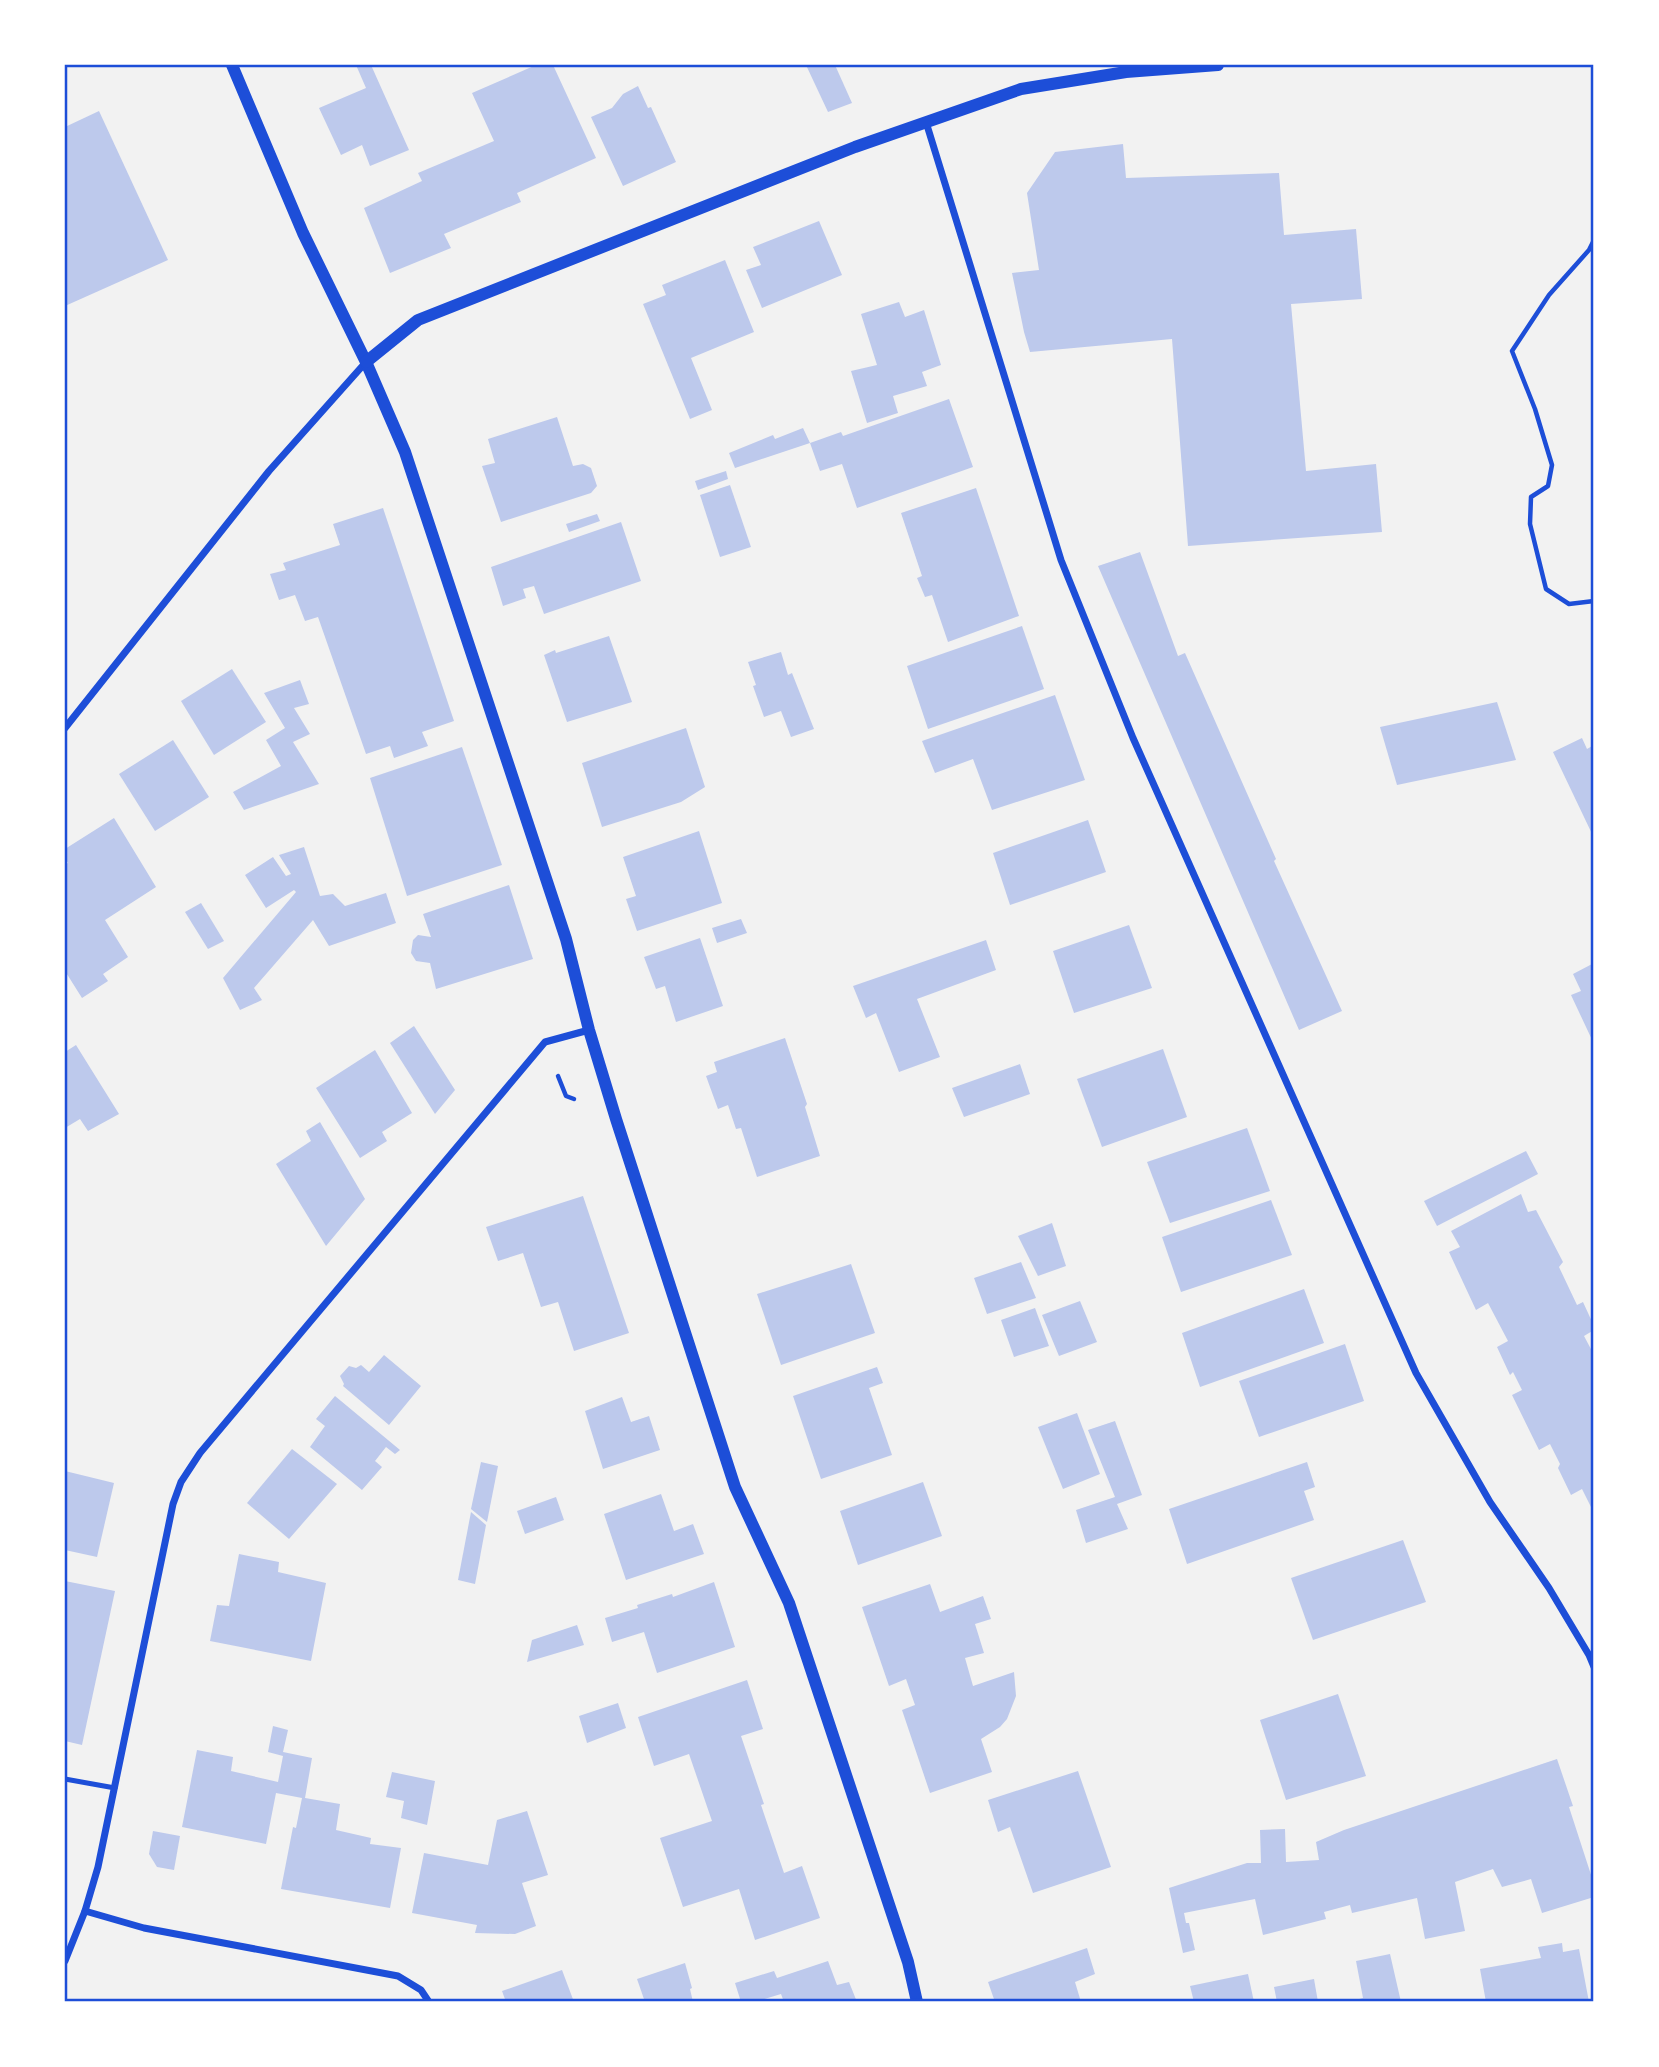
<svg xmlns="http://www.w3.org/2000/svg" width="1659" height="2067" font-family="Roboto,sans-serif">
	<rect width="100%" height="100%" fill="#f2f2f2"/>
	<g fill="#bdc9ec">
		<polygon points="356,65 371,65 409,150 370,166 362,145 341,155 319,108 366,88"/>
		<polygon points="536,65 553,65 596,158 517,193 521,202 444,234 451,248 390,273 364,208 422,181 418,173 494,141 472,93"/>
		<polygon points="806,65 835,65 852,103 828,112"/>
		<polygon points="638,86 648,108 651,107 676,162 623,186 591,117 612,108 623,94"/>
		<polygon points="99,111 168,260 65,306 65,127"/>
		<polygon points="1123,144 1126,178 1279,173 1284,235 1356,229 1362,299 1291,304 1306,471 1376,464 1382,532 1188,546 1172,339 1030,352 1024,332 1012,273 1039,270 1027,193 1055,152"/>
		<polygon points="819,221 842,275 762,308 746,270 761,265 753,247"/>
		<polygon points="725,260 754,332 691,358 712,410 690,419 643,304 666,295 662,285"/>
		<polygon points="899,302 905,317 924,310 941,365 922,372 927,386 893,396 898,413 867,423 851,371 877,365 861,314"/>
		<polygon points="949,399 973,467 857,508 842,464 820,471 810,443 841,432 843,436"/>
		<polygon points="557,417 573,466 583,464 591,468 597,486 591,493 501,522 482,466 495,463 488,439"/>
		<polygon points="803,428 810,443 735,468 729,453 773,435 775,439"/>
		<polygon points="726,471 728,479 698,490 695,481"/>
		<polygon points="730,485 751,547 720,557 700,495"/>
		<polygon points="976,488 1019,616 948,642 932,595 925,597 917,578 922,576 901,513"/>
		<polygon points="383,508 454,721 422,732 428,746 394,758 390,746 366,754 318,617 305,621 295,595 279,600 270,574 286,570 283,563 340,545 333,524"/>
		<polygon points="597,514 600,521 569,532 566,524"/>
		<polygon points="621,522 641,581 544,614 534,586 523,589 526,598 503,606 491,567"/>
		<polygon points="1140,552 1178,656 1185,653 1276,859 1274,861 1342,1011 1299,1030 1098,566"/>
		<polygon points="1022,626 1044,689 928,729 907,666"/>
		<polygon points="609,636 632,702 567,722 544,655 555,650 556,653"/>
		<polygon points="781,652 788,675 792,673 814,729 791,737 781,711 764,717 753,686 756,685 748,662"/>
		<polygon points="232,669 266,722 214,755 181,701"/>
		<polygon points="300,680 309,704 294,708 310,734 293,742 319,784 244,810 233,792 281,766 266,740 285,728 264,693"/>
		<polygon points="1055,695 1085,780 992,810 973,759 935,773 922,741"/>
		<polygon points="1497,702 1516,760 1397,785 1380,727"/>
		<polygon points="686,728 705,787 681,802 602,827 582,763"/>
		<polygon points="1582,738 1587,749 1594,745 1594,838 1553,752"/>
		<polygon points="173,740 209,797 155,831 119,774"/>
		<polygon points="462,747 502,865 407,896 370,778"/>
		<polygon points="114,818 156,887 105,920 128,957 103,974 108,981 82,998 65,971 65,864 68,863 65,858 65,849"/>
		<polygon points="1088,820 1106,872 1010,905 993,853"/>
		<polygon points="699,831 722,903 637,931 626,899 636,896 623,857"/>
		<polygon points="304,847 320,896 333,894 345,906 386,893 396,923 329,946 313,920 254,988 262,1000 240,1010 223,978 296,892 294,890 266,908 245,875 273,857 286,876 291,874 279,855"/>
		<polygon points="509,885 533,959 436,989 430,963 416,961 411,953 413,940 418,935 431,937 423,914"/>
		<polygon points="201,903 224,941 208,949 185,912"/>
		<polygon points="741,919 747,933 717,943 712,928"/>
		<polygon points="1129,925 1152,988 1074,1013 1053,951"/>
		<polygon points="700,938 723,1006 676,1022 665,986 656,989 644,957"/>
		<polygon points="986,940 996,970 917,999 940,1057 899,1072 876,1013 866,1018 853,986"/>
		<polygon points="1594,963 1594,1044 1571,995 1581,991 1573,974"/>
		<polygon points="414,1026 455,1090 435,1114 390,1043"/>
		<polygon points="785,1038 807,1104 805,1107 820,1156 757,1177 741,1128 736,1129 728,1105 718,1109 706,1076 717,1072 714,1062"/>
		<polygon points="76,1045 119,1114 88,1131 80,1119 65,1128 65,1052"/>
		<polygon points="1163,1049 1187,1117 1102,1147 1077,1079"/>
		<polygon points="375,1050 412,1113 382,1132 387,1141 360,1158 316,1088"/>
		<polygon points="1020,1064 1030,1094 964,1117 952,1088"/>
		<polygon points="320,1122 365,1199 326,1246 276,1164 311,1141 306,1131"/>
		<polygon points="1247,1128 1270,1191 1170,1223 1147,1162"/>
		<polygon points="1526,1151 1538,1174 1437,1226 1424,1201"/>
		<polygon points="1521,1194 1528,1212 1536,1210 1563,1262 1559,1267 1577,1305 1583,1302 1594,1326 1594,1330 1584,1336 1592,1351 1594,1351 1594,1505 1591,1507 1582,1489 1571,1495 1558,1468 1560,1464 1550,1444 1539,1450 1512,1395 1522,1390 1513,1372 1510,1375 1497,1347 1508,1341 1488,1303 1476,1310 1449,1252 1460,1247 1451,1231"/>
		<polygon points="583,1196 629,1333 574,1351 558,1302 541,1307 523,1253 498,1261 486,1227"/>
		<polygon points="1271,1200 1292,1255 1181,1292 1162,1237"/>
		<polygon points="1052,1223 1066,1266 1038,1276 1018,1236"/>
		<polygon points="1021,1262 1036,1298 987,1314 974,1278"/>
		<polygon points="851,1264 875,1333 781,1365 757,1294"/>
		<polygon points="1304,1289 1324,1343 1200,1387 1182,1333"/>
		<polygon points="1080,1301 1097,1342 1059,1356 1042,1315"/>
		<polygon points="1035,1308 1049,1346 1014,1357 1001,1320"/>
		<polygon points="1345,1344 1364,1401 1259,1437 1239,1381"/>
		<polygon points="384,1355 421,1386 389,1425 343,1386 344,1384 340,1376 349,1366 356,1368 361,1365 369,1372"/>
		<polygon points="877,1367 883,1383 869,1388 892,1455 821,1479 793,1396"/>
		<polygon points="335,1396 400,1450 395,1454 386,1447 375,1461 382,1467 362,1490 310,1447 325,1426 316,1419"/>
		<polygon points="622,1397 631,1422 649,1416 660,1450 603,1469 585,1411"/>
		<polygon points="1077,1413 1100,1474 1063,1489 1038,1427"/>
		<polygon points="1115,1421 1142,1495 1117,1504 1128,1529 1086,1543 1076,1510 1115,1497 1088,1430"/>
		<polygon points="292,1449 337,1484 289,1539 247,1503"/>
		<polygon points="481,1462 498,1466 487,1522 471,1509"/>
		<polygon points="1307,1462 1315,1487 1304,1491 1314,1520 1187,1564 1169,1509"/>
		<polygon points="65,1471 114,1483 97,1557 65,1550"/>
		<polygon points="923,1482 942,1536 858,1565 840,1511"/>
		<polygon points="661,1494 674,1531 693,1524 704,1554 626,1580 604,1514"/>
		<polygon points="556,1497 564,1520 525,1534 517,1511"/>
		<polygon points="471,1512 486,1525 475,1584 458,1580"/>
		<polygon points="1403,1540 1426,1602 1313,1640 1291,1578"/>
		<polygon points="239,1554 279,1562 278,1572 326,1583 311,1661 210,1641 217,1605 229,1606"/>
		<polygon points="65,1581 115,1591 82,1745 65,1741"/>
		<polygon points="714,1582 735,1647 657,1673 644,1632 612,1642 605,1618 638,1608 637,1605 672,1594 673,1597"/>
		<polygon points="930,1584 940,1612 983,1596 991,1619 975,1624 984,1653 965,1658 973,1686 1014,1672 1016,1696 1007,1719 1000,1727 981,1739 992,1772 930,1793 902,1710 915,1705 906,1679 889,1686 862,1607"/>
		<polygon points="577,1625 584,1645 527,1662 532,1640"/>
		<polygon points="747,1680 763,1729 741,1736 764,1804 761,1805 784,1873 802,1866 820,1918 755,1940 739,1889 683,1907 660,1838 712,1821 689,1754 654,1766 638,1717"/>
		<polygon points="1338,1694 1366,1776 1286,1800 1260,1720"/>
		<polygon points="618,1703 626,1728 587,1743 579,1716"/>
		<polygon points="273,1726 288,1730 283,1752 312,1758 305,1798 340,1804 336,1830 371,1838 370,1844 401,1848 390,1908 281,1889 293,1827 296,1828 302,1798 276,1793 266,1844 182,1827 197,1750 233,1757 231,1771 278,1782 283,1756 268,1752"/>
		<polygon points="1557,1759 1573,1806 1569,1807 1594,1884 1594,1897 1542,1913 1531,1879 1502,1887 1493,1869 1455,1882 1465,1931 1425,1939 1417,1898 1352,1913 1350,1905 1324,1912 1326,1919 1263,1935 1255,1899 1184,1913 1186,1923 1189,1923 1195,1950 1183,1953 1169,1888 1247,1863 1261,1863 1260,1830 1285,1829 1286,1862 1319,1860 1316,1842 1344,1830"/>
		<polygon points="1078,1771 1111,1867 1033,1893 1010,1827 998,1832 988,1800"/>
		<polygon points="392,1772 435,1781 427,1825 401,1818 404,1801 386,1797"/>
		<polygon points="527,1811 548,1875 522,1883 536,1926 515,1934 475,1933 477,1925 412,1913 424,1853 488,1865 497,1820"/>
		<polygon points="153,1831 180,1836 174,1870 157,1867 149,1854"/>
		<polygon points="1562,1943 1563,1952 1579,1949 1589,2002 1486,2002 1480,1969 1541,1958 1538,1947"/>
		<polygon points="1087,1948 1095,1974 1075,1982 1081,2002 995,2002 988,1982"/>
		<polygon points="1390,1954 1401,2002 1348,2002 1363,1998 1356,1961"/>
		<polygon points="828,1961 837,1985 849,1982 857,2002 784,2002 781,1994 755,2002 741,2002 735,1983 774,1971 777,1978"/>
		<polygon points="685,1963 692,1988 690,1989 693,2002 658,2002 657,2000 645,2002 637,1979"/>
		<polygon points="562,1970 574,2002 506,2002 502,1991"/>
		<polygon points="1248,1974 1254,2002 1194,2002 1190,1986"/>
		<polygon points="1314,1979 1318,2002 1277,2002 1274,1987"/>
	</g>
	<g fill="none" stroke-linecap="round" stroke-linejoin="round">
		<g stroke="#1d4ed8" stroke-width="4.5">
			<polyline points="1594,240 1589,250 1549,295 1512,351 1535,409 1552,465 1548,486 1531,497 1530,524 1546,589 1569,604 1594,601"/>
			<polyline points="558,1076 566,1096 574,1099"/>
		</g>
		<polyline stroke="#1d4ed8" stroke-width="5" points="65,1779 115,1788"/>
		<g stroke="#1d4ed8" stroke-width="7">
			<polyline points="926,122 1061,560 1133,738 1416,1373 1490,1502 1549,1588 1589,1655 1594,1667"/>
			<polyline points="65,728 269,471 366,362"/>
			<polyline points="85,1911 144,1928 398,1976 421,1990 429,2002"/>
			<polyline points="65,1961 85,1911 98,1867 173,1504 181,1482 200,1453 545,1042 589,1030"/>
		</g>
		<g stroke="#1d4ed8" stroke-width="12">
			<polyline points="232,65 303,233 366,362 405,452 566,939 589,1030 616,1119 735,1487 789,1603 908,1962 917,2002"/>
			<polyline points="366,362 418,320 855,147 1021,89 1126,72 1218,65"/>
		</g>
	</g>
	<rect width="1659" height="2067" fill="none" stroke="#ffffff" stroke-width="133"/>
	<rect x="66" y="66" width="1526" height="1934" fill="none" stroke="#1d4ed8" stroke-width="2.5"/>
</svg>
